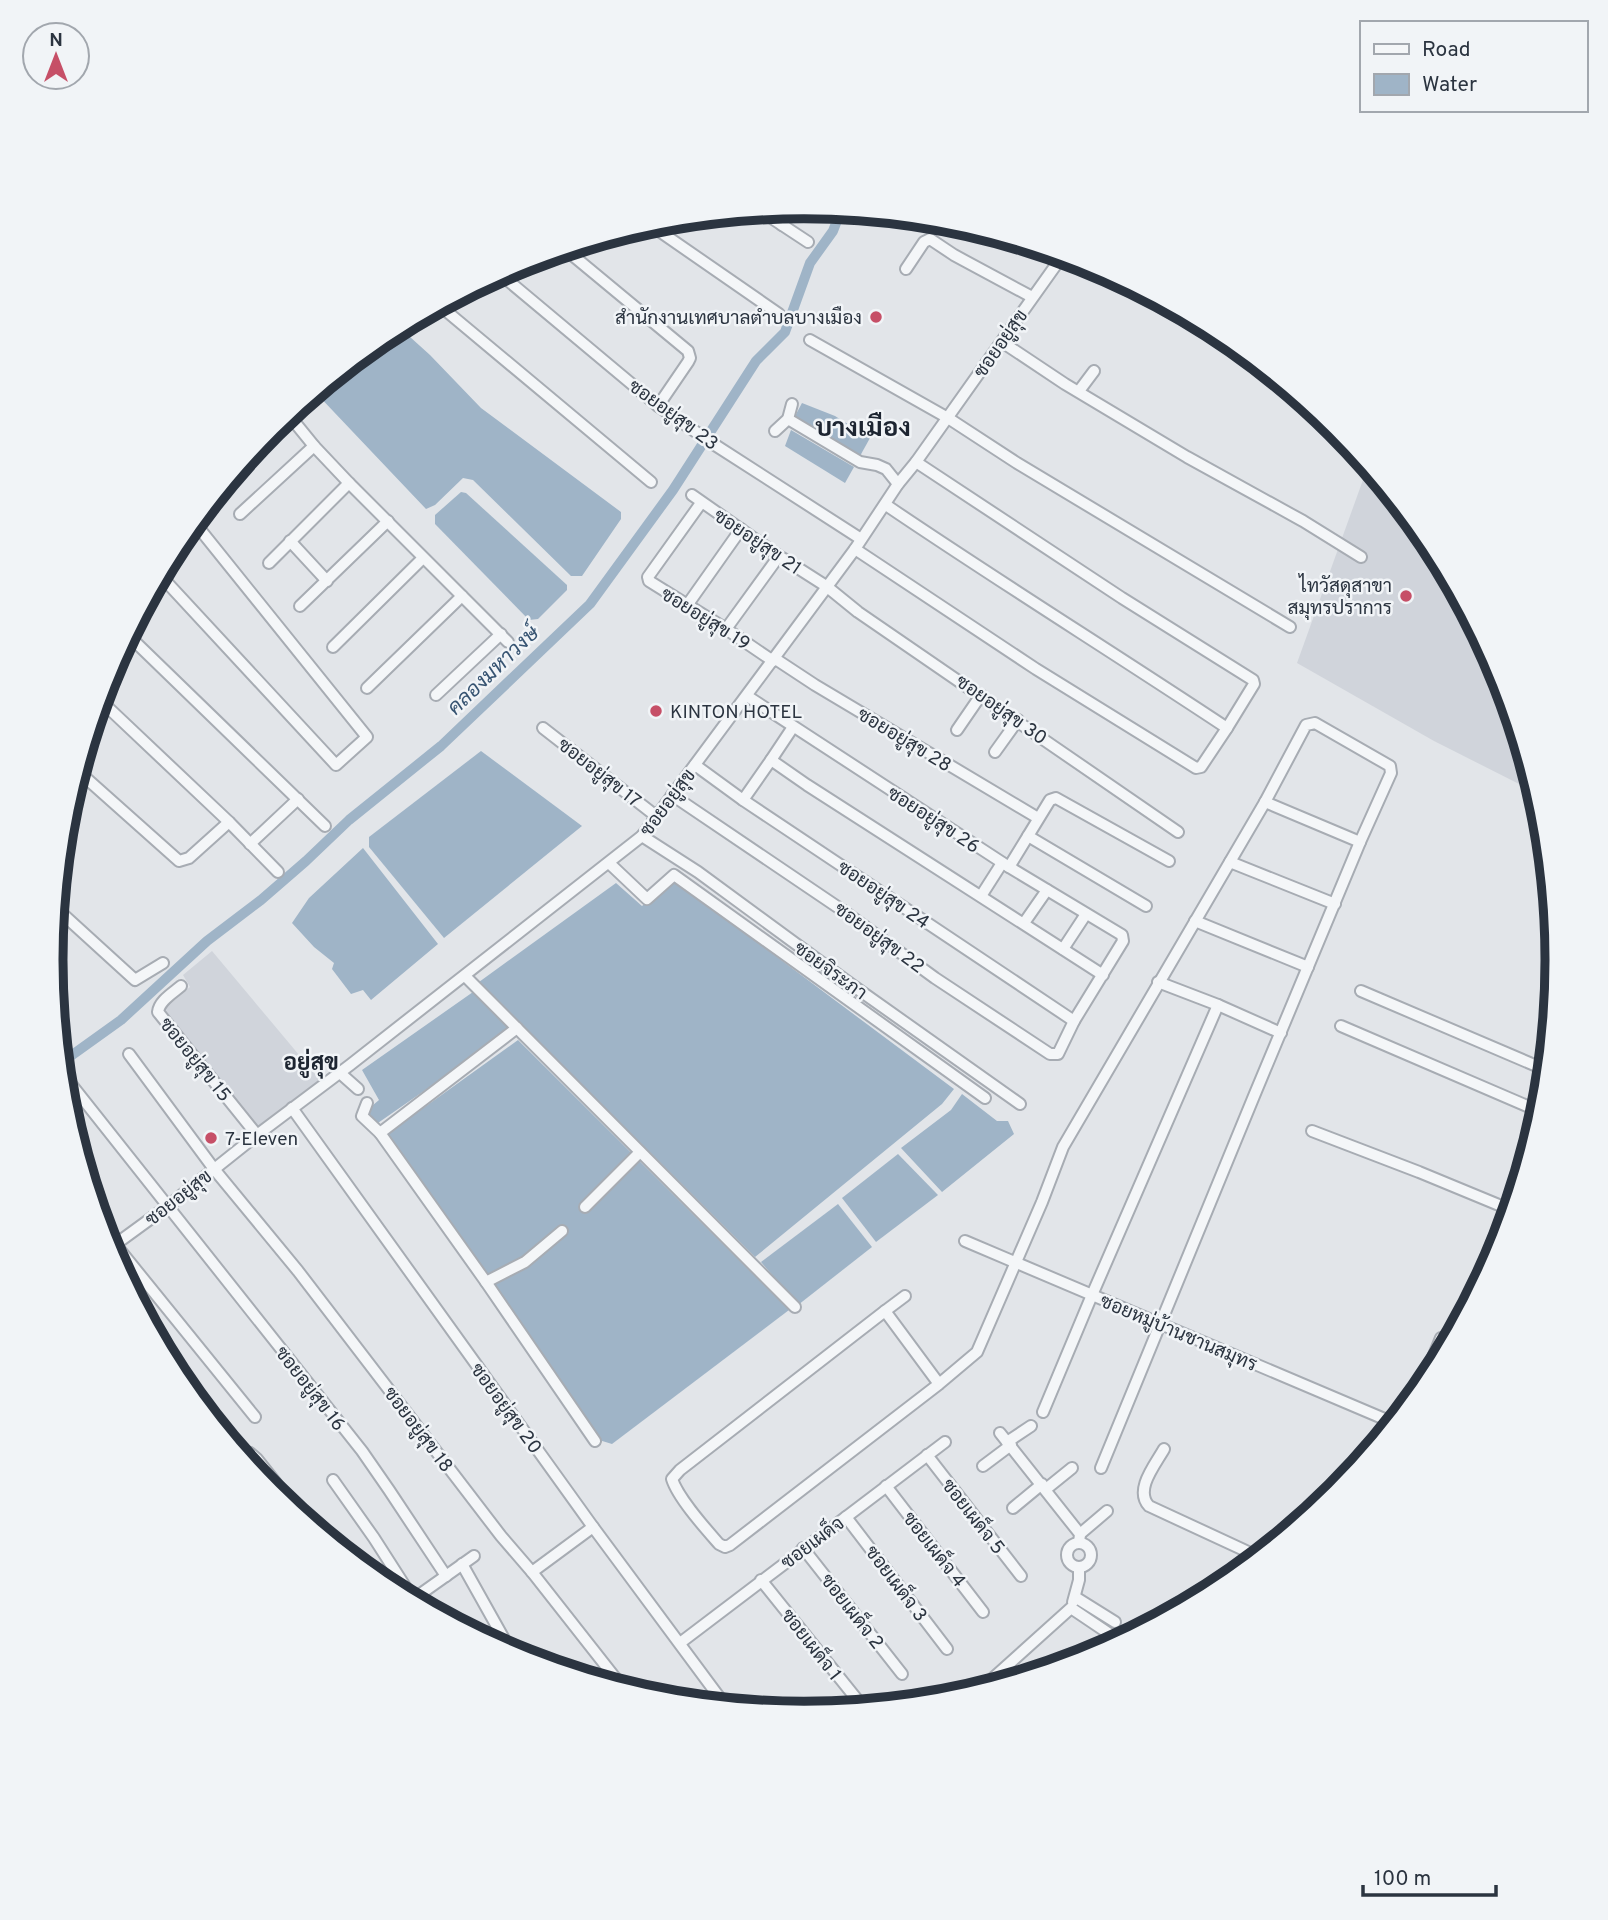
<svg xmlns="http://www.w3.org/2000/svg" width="1608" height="1920" font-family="Overpass,Sarabun,sans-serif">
	<rect width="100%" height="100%" fill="#e2e5e9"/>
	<g fill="#d0d4db">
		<polygon points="1368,466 1431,542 1500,672 1537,793 1434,741 1297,663"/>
		<polygon points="212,951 320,1080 257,1128 162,1009 190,987 183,975"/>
	</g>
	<g fill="#9fb4c7">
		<polygon points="399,327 430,355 481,408 621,512 621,519 582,576 571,576 473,480 463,478 435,505 426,509 315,392 386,333"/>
		<polygon points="802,403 835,416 870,438 860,456 795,416"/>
		<polygon points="791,430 854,467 845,483 785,446"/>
		<polygon points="461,492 466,493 567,585 567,590 538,619 529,620 435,524 435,515"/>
		<polygon points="481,751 582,826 444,938 369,847 369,837"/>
		<polygon points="363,848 438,944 371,1000 363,990 351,994 332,969 334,963 314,947 292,923 309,898"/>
		<polygon points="671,878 954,1089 942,1104 755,1257 479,982 616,883 642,906"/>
		<polygon points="473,992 508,1028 506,1034 375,1125 366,1111 379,1100 362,1070"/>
		<polygon points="518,1040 789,1310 612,1444 599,1440 383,1137"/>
		<polygon points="962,1094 997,1121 1008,1121 1014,1134 942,1192 901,1148 951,1110"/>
		<polygon points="898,1154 938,1195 876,1242 842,1198"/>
		<polygon points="838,1204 872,1247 798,1305 761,1262"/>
	</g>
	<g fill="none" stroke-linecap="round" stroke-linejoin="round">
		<polyline stroke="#9fb4c7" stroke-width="10" points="61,1063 121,1020 207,941 261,900 306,861 349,820 441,746 590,604 673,490 756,361 785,332 810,263 833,231 841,210"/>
		<g stroke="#a7acb3" stroke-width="14">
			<g id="minor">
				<polyline points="761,211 808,242"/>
				<polyline points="649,224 779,314"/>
				<polyline points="782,225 794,208"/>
				<polyline points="565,249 688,351 690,358 688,362 658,406"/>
				<polyline points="906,269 924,242 930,239 954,255 1032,297"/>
				<polyline points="499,273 658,406 715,445 861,539"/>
				<polyline points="439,305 651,482"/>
				<polyline points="1186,314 1245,352"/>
				<polyline points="810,340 948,418 1017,463 1290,627"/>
				<polyline points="1002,342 1065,384 1187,457 1303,521 1361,557"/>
				<polyline points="1079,391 1094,371"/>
				<polyline points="288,414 314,446 349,483 508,642"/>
				<polyline points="788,419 860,462 877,465 886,469 898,484"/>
				<polyline points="775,431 788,419 792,404"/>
				<polyline points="692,495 779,556 826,586 858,612 1178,832"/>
				<polyline points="701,503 648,577 649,581 726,629 773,661"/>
				<path d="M886 505C998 581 1114 653 1227 728"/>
				<polyline points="240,514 314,446"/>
				<polyline points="290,541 327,581"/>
				<polyline points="855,549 1036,669 1196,768 1201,767 1227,728 1254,684 1253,680 1122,598 916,462"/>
				<polyline points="269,563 349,483"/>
				<polyline points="160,575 336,765 367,737 194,522"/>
				<polyline points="688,604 741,529"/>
				<polyline points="300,606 388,521"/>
				<polyline points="726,629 779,556"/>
				<polyline points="128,635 325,826"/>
				<polyline points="333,647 423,558"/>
				<polyline points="774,658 815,685 1038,818"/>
				<polyline points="367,688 462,596"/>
				<polyline points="436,695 501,634"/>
				<polyline points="100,700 229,822 278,872"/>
				<polyline points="793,727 771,760 807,785 1103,975"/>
				<polyline points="543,728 656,816"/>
				<polyline points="957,730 981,695"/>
				<polyline points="995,752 1018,720"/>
				<polyline points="695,765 743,800 1074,1021"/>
				<polyline points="78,771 179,861 189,858 229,822"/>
				<polyline points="672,795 842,910 935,978 1050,1054 1058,1054 1074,1021 1123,941 1122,935 1009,867 747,696"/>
				<polyline points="743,800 771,760"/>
				<polyline points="1265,802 1360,842"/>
				<polyline points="642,836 698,872 852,985 1020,1104"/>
				<polyline points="250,844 298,799"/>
				<polyline points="1230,862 1335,904"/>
				<polyline points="609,863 647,899 674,875 985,1098"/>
				<polyline points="1009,867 1028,836"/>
				<polyline points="981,896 1002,863"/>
				<polyline points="1146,906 1028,836 1050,800 1056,798 1169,861"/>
				<polyline points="56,908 135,980 163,963"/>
				<polyline points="1195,921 1308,967"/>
				<polyline points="1024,923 1047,890"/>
				<polyline points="1063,949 1086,914"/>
				<polyline points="465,976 795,1307"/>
				<path d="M181 986C173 993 159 1001 158 1012L257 1135"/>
				<polyline points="1361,991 1546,1070"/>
				<polyline points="1218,1005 1281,1033"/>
				<polyline points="56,1016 60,1019"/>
				<polyline points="1341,1026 1541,1112"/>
				<polyline points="517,1028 380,1133 486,1282 595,1441"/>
				<polyline points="129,1054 214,1169 298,1271 501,1536 532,1572 624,1689"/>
				<polyline points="340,1073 358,1089"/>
				<polyline points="67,1079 362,1451 389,1490 446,1576"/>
				<polyline points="367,1103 362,1116 380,1133"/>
				<polyline points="292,1108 593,1527 725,1705"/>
				<polyline points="1312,1131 1419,1172 1511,1210"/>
				<polyline points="585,1207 640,1152"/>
				<polyline points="102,1228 255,1417"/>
				<polyline points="965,1241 1394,1423"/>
				<polyline points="109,1249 168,1206 257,1135 350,1065 642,836 855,549 898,484 916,462 1063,255"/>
				<polyline points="486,1282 525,1262 562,1231"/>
				<polyline points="885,1311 905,1296"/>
				<path d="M939 1384 885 1311 680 1470 672 1479C678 1498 705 1528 719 1544L725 1547 730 1545 939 1384 977 1352 1042 1202 1063 1147 1265 802 1306 725 1315 723 1390 766 1391 773 1360 842 1254 1096 1101 1468"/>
				<polyline points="1419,1392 1441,1338"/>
				<polyline points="1043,1412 1092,1295 1218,1005 1158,982"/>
				<polyline points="1000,1433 1080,1534 1079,1543"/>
				<polyline points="1007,1442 1031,1426"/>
				<path d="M1164 1449C1155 1465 1134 1490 1149 1506L1259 1557"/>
				<polyline points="927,1455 1021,1576"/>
				<polyline points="243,1458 250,1453 257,1459 295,1507 296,1513"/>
				<polyline points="983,1466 1011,1445"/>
				<polyline points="333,1480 374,1538 415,1602"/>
				<polyline points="886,1486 983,1612"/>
				<polyline points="1046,1489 1072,1468"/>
				<polyline points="1013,1508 1042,1484"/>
				<polyline points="846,1517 947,1649"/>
				<polyline points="1080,1534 1107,1511"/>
				<circle cx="1079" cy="1555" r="12"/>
				<polyline points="803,1548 902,1674"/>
				<polyline points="462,1564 513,1655"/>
				<polyline points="532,1572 593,1527"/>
				<polyline points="761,1580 863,1707"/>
				<polyline points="1075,1597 1115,1622"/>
				<polyline points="412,1600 474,1556"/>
				<polyline points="1073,1602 1079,1580 1079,1567"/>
				<polyline points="680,1643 945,1442"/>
				<polyline points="981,1689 1071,1608 1120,1641"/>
			</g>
		</g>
		<use href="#minor" stroke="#f4f6f8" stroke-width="10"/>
	</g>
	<g fill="#c64f67" stroke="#f1f4f7" stroke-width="2.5">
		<circle cx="876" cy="317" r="7"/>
		<circle cx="1406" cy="596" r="7"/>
		<circle cx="656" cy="711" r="7"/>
		<circle cx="211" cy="1138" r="7"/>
	</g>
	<g text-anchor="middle" stroke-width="5" stroke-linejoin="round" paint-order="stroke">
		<g font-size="19" fill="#2b3440" stroke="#f1f4f7" text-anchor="end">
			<text x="862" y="324">สำนักงานเทศบาลตำบลบางเมือง</text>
			<text x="1392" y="592">ไทวัสดุสาขา<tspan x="1392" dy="22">สมุทรปราการ</tspan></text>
			<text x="670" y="718" text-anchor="start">KINTON HOTEL</text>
			<text x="225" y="1145" text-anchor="start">7-Eleven</text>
		</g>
		<g font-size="19" fill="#2b3440" stroke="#f1f4f7">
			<text transform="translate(1000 343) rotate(-55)" y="7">ซอยอยู่สุข</text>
			<text transform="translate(674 414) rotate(36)" y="7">ซอยอยู่สุข 23</text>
			<text transform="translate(758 541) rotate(34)" y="7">ซอยอยู่สุข 21</text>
			<text transform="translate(706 618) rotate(32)" y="7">ซอยอยู่สุข 19</text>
			<text transform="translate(1002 709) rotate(35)" y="7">ซอยอยู่สุข 30</text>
			<text transform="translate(905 739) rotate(31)" y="7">ซอยอยู่สุข 28</text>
			<text transform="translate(600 772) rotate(38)" y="7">ซอยอยู่สุข 17</text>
			<text transform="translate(667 802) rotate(-53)" y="7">ซอยอยู่สุข</text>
			<text transform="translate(934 819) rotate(33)" y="7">ซอยอยู่สุข 26</text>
			<text transform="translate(884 894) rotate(34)" y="7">ซอยอยู่สุข 24</text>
			<text transform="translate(880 937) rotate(36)" y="7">ซอยอยู่สุข 22</text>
			<text transform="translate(831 970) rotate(36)" y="7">ซอยจิระภา</text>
			<text transform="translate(196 1059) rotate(51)" y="7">ซอยอยู่สุข 15</text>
			<text transform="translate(178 1197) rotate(-38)" y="7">ซอยอยู่สุข</text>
			<text transform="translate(1179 1332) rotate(23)" y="7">ซอยหมู่บ้านชานสมุทร</text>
			<text transform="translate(311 1388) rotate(52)" y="7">ซอยอยู่สุข 16</text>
			<text transform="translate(507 1408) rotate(54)" y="7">ซอยอยู่สุข 20</text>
			<text transform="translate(419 1429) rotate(53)" y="7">ซอยอยู่สุข 18</text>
			<text transform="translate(974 1516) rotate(52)" y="7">ซอยเผด็จ 5</text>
			<text transform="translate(812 1542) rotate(-37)" y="7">ซอยเผด็จ</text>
			<text transform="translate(935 1549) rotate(52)" y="7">ซอยเผด็จ 4</text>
			<text transform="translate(897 1583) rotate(53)" y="7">ซอยเผด็จ 3</text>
			<text transform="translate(853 1611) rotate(52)" y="7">ซอยเผด็จ 2</text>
			<text transform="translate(812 1644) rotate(52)" y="7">ซอยเผด็จ 1</text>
		</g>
		<g font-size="21" font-style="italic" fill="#375472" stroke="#f1f4f7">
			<text transform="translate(493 670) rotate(-44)" y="7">คลองมหาวงษ์</text>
		</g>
		<g font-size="23" font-weight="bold" fill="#1d2531" stroke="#f1f4f7">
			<text x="311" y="1070">อยู่สุข</text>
		</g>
		<g font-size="26" font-weight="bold" fill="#1d2531" stroke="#f1f4f7">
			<text x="863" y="436">บางเมือง</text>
		</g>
	</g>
	<path d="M0 0H1608V1920H0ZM63 960a741 741 0 1 1 1482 0a741 741 0 1 1-1482 0Z" fill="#f1f4f7" fill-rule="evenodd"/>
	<path fill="none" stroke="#2b3440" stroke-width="9" d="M63 960a741 741 0 1 1 1482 0a741 741 0 1 1-1482 0Z"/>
	<rect x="1360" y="21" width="228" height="91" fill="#f1f4f7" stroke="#a2a7ae" stroke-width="2"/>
	<rect x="1374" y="44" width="35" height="10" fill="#f4f6f8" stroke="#a2a7ae" stroke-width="2"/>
	<text x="1422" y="56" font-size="21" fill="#2b3440">Road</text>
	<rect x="1374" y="74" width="35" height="21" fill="#9fb4c7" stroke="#a2a7ae" stroke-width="2"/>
	<text x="1422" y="91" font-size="21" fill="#2b3440">Water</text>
	<g transform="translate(56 56)"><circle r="33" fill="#f1f4f7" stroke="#a2a7ae" stroke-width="2"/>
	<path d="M0-5L12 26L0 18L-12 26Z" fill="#c64f67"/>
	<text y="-10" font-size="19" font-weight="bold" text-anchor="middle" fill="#2b3440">N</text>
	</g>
	<path d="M1363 1885v10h133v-10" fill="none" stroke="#2b3440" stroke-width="3.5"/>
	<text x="1374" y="1885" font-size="21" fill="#2b3440" stroke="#f1f4f7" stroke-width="5" paint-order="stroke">100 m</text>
</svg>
